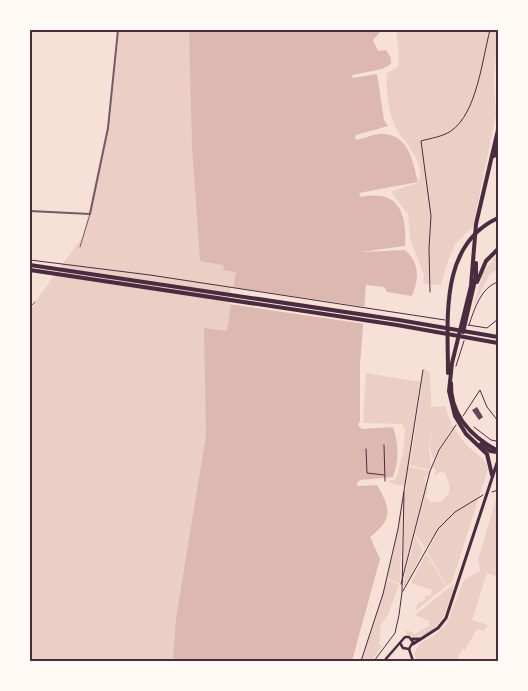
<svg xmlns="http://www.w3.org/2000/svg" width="528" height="691" font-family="'Alegreya Sans',sans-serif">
	<rect width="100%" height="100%" fill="#f7e1d7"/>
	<g fill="#ebcfc5">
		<polygon points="119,30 276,30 252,661 30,661 30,309 83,236 107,128"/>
		<path d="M396 30H498L494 80 496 115 473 226 455 244 445 269 441 285 423 284 424 275 410 238 408 214 393 195 392 191 418 183C427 160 402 142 394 124 388 110 386 88 387 73L398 67 399 54Z"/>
		<polygon points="498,253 498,269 490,274 473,307 483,273"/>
		<polygon points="424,368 430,373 432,419 429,448 431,465 429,470 410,465"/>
		<polygon points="366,373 420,382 409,467 429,471 427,477 424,477 426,484 402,579 404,500 410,468 406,486 395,485 388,481 396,479 403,453 405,430 402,424 363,423"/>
		<path d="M445 406C449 422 458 436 470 448 477 455 485 458 488 469L452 582 447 586 427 552 439 530 425 548 415 534 426 489 428 488 426 496 430 502H441L449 493V484L445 473 440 472 434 476 436 469 432 468 440 450 453 432 451 430 449 432 433 460 430 447 432 407Z"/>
		<polygon points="498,493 498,577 487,573 472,620 488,625 483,631 477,629 465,650 462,649 457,661 418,661 414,654 420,643 434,636 447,623 464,580 480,571 478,559"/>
		<polygon points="403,494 400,582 399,583 387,579 399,526"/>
		<polygon points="415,536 423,550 406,586 402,585"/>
		<polygon points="426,553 446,586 415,611 418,603 424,601 426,595 430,596 432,590 411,583"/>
		<polygon points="387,580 399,584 388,615 381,624 379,644 382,646 371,661 361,661"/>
		<path d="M454 584C449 608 437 643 407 635L405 629 415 634 430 625 429 621 415 615Z"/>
	</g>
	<path fill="#dcb8b0" d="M189 30H382L373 40 378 51 386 50 391 58V64L382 69 352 75 353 78 377 74 384 120 388 126 356 135 355 138 357 140C365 138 376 133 384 134 410 136 413 163 418 182L359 193 361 197C399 189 407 213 405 246L360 252 405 250C420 264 419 278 412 296L387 292 384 287 366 285 360 365V421L358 425 362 429 393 427C399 446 399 459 393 477L360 480 356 484 359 486 377 485C391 509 393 519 370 537L380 559 352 661H173L176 618 206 436 204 328 227 331 236 272 224 270 223 265 200 261 192 145Z"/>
	<polygon fill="#f7e1d7" points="231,287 367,307 365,324 229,304"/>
	<polygon fill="#644757" points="477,407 483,417 479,420 472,410"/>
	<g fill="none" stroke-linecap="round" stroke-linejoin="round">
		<g stroke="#4a2c40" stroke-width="1">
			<polyline points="30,260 150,275 445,320"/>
			<path d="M430 292 429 248 431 216 421 141C431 138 442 137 451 131 477 113 482 60 490 30"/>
			<polyline points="468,325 487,328 498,319"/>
			<path d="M469 325C474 310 481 287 498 282"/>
			<polyline points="456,366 464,341"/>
			<polyline points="463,416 480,390 487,407 498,421"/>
			<polyline points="474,427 491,440 496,441 498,437"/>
			<polyline points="384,445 385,481"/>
			<polyline points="366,449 367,473 384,475"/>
			<polyline points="492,492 498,490"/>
			<polyline points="401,584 430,471 439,450 456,425"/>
			<polyline points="403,591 438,529 455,512 483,495"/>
			<polyline points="361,661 383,594 398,529 423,370"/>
			<polyline points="374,661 395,633 399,615 402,592 404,492"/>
		</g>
		<g stroke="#755966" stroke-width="1">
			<polyline points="80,247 90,214"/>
			<polyline points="30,307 35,302"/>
		</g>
		<polyline stroke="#755966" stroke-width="2" points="30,211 90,214 108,128 118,30"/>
		<g stroke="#4a2c40" stroke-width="2.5">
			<polyline points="400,643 403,648 409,649"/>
			<polyline points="409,649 413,661"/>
			<polyline points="384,661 405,637 409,637 413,642 409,649"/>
		</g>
		<g stroke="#4a2c40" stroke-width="3">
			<polyline points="412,639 420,639"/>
			<polyline points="413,644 438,628 446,618 498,460"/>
		</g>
		<g stroke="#4a2c40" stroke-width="4">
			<polyline points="498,73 498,95"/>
			<polyline points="494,156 498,145"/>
			<polyline points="30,265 399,320 498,337"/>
			<polyline points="30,270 397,325 498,343"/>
			<polyline points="477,282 486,261 498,249"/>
			<polyline points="463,332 476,276 476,263"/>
			<path d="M448 373C448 319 439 245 498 218"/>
			<path d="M451 383C450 415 472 437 498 451"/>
			<polyline points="481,444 490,451 497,452"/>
			<polyline points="492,475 487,454 466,434 455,416 449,391 452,363 471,286 476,224 498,130"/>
		</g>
	</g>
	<rect width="528" height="691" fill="none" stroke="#fffaf5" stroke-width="62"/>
	<rect x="31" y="31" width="466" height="629" fill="none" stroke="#4a2c40" stroke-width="2"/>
</svg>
